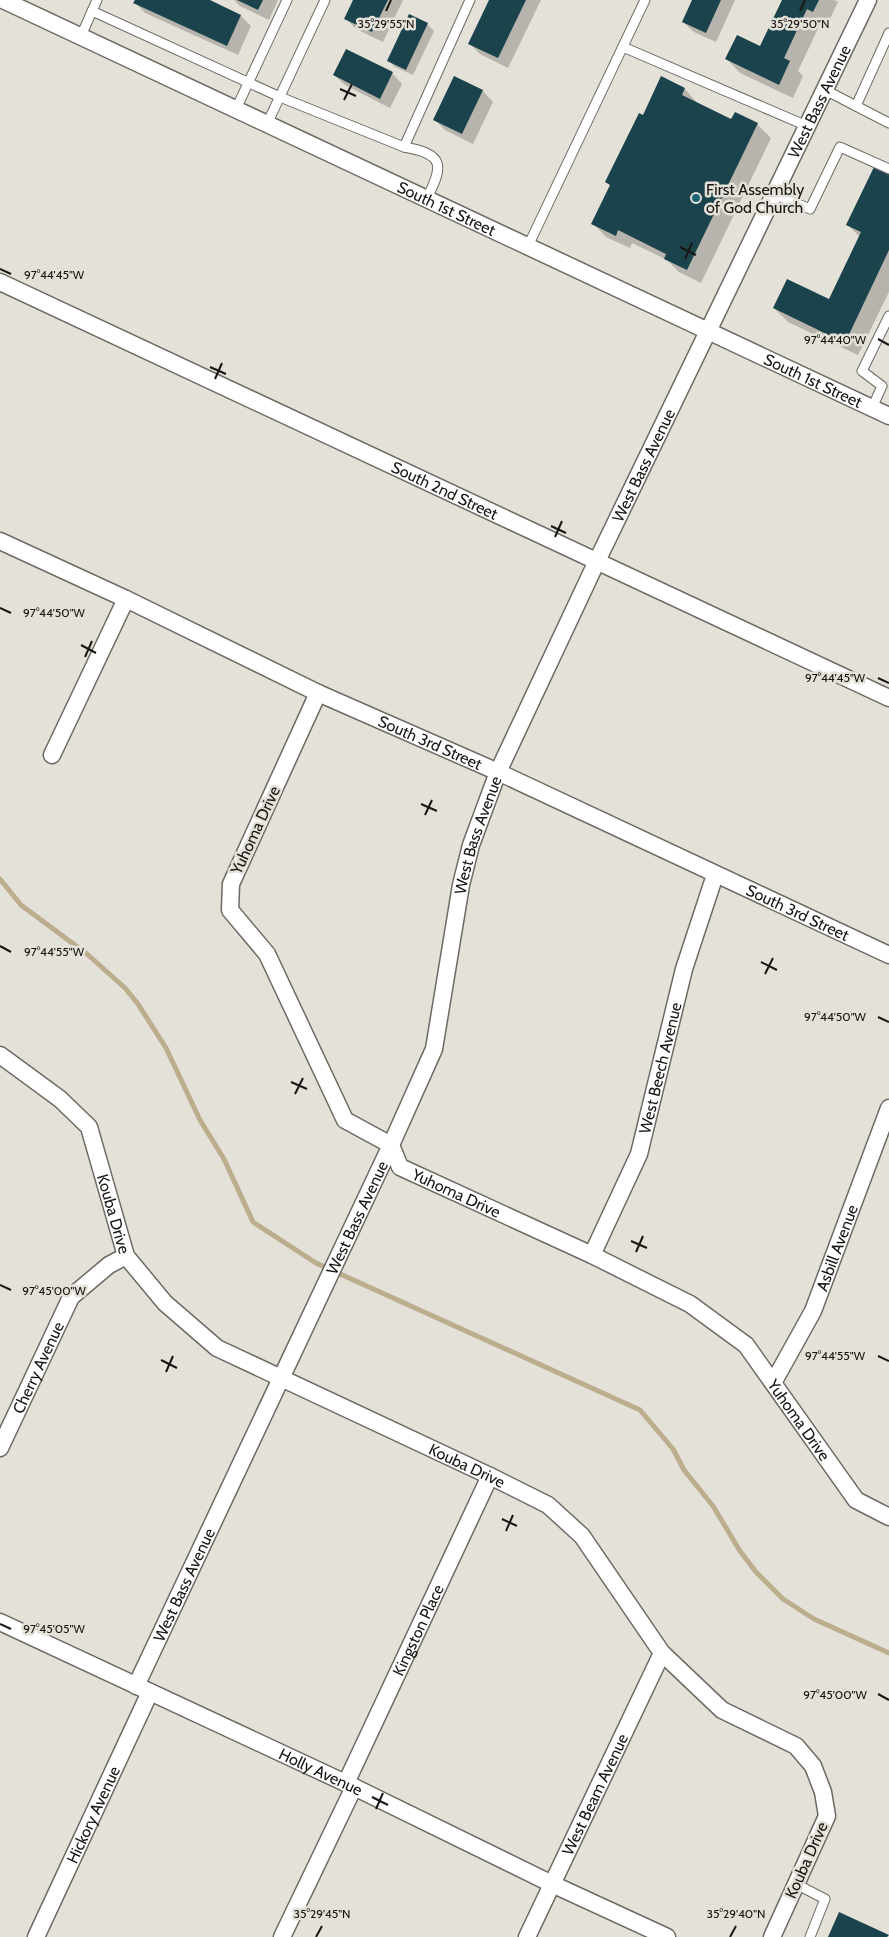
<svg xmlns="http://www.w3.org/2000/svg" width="889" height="1937" font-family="Cabin,sans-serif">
	<rect width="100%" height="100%" fill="#e4e1d9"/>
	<g fill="#0003">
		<polygon points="136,0 207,0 241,16 251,26 238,55 145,13 135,2"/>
		<polygon points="234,0 278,0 269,20 240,6"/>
		<polygon points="354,0 403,0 383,42 356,29 345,18"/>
		<polygon points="491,0 541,0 508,68 480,54 470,44"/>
		<polygon points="693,0 735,0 716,42 694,32 683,22"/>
		<polygon points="783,0 835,0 838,2 827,25 821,22 798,71 803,76 793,98 740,73 727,59 761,48"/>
		<polygon points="427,24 434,31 413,75 395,67 388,60"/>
		<polygon points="392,73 402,84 390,108 345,85 334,75"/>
		<polygon points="455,78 483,91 493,102 473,144 445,130 435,120"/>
		<polygon points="662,78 685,89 698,104 732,121 757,124 771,138 701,283 679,272 667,260 632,243 630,248 606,237 593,223 611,186 607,182 644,116"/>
		<polygon points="889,175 889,292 858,355 788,322 774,308 829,301 860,237 848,225"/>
	</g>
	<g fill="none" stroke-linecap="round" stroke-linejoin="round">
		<polyline stroke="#bbad8d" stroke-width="5" points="0,879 21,905 87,954 125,988 138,1004 166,1048 200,1120 224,1159 253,1222 316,1263 640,1410 673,1449 684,1470 713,1506 740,1551 756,1572 783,1599 814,1619 889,1653"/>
	</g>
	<g fill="#1b434c">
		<polygon points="135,0 210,0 241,15 227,46 133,3"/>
		<polygon points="237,0 263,0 258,10"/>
		<polygon points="353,0 388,0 372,32 344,19"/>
		<polygon points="489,0 526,0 498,58 468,44"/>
		<polygon points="692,0 721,0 706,33 682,22"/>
		<polygon points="782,0 819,0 813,12 807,9 784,58 790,61 779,85 725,59 737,35 760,46"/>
		<polygon points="409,14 428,23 406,70 387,61"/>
		<polygon points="346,49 393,72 380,99 333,75"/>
		<polygon points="454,76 483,90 462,134 433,120"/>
		<polygon points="661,76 685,88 682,95 731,119 735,112 758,123 687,270 664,259 666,254 618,230 616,236 591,224 610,185 605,182 639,113 643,115"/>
		<polygon points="874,167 889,174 889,250 845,343 773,308 787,279 829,299 861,232 846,225"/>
		<polygon points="839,1912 889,1935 887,1937 828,1937"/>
	</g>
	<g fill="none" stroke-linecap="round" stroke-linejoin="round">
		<g stroke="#6d6a63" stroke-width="11">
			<g id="service">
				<polyline points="92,11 280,97 404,147 470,0"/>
				<polyline points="81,36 97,0"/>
				<polyline points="623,47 807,126"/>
				<polyline points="825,90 889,123"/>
				<polyline points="856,106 889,33"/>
				<polyline points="236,109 287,0"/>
				<polyline points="267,124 325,0"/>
				<path d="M404 147C444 154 444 165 427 198"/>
				<polyline points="774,194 810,209 840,147 889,169"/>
				<polyline points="528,246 645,0"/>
				<polyline points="872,408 882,386 862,371 889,316"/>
				<polyline points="796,1884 825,1899 810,1937"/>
			</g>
		</g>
		<g stroke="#6d6a63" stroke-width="19">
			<g id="minor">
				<path id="s1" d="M3 0 889 416"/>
				<path id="s2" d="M0 282 889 698"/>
				<path id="s3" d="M0 541 126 599 318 693 498 772 889 955"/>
				<path id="s4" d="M318 693 231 884 230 910 267 954 345 1120 391 1145 400 1167 592 1255 690 1304 746 1345 856 1500 889 1517"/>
				<polyline points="52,755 126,599"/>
				<path id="s5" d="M0 1055 60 1099 89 1127 126 1256 165 1303 217 1348 490 1476 548 1505 582 1536 662 1653 722 1710 796 1746 813 1766 823 1792 827 1816 772 1937"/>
				<path id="s6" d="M592 1255 639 1154 684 969 715 875"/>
				<path id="s7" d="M773 1383 813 1311 889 1108"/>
				<path id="s8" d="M0 1448 71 1297 109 1265 126 1256"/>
				<path id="s9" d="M0 1622 354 1787 552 1884 667 1937"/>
				<path id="s10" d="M136 1686 391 1145 434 1049 461 885 471 845 498 772 597 561 868 0"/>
				<path id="s11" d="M346 1783 490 1476"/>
				<path id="s12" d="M36 1937 150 1692"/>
				<polyline points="282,1937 354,1787"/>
				<path id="s13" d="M527 1937 662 1653"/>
			</g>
		</g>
		<use href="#service" stroke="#fff" stroke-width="9"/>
		<use href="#minor" stroke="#fff" stroke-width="16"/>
	</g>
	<path fill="none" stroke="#171613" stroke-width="2" d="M386 11 391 0M800 11 805 0M340 89 356 96M344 100 352 84M680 247 696 255M685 259 692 243M0 269 11 274M878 339 889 345M210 367 226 374M215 379 222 363M551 526 566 533M555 537 562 521M0 608 11 613M81 645 96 653M85 657 92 641M878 678 889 683M421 804 437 811M425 815 432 800M0 946 11 952M761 962 777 970M765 974 773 958M878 1017 889 1022M291 1082 307 1089M295 1094 303 1078M631 1241 647 1248M636 1252 643 1236M0 1285 11 1290M878 1356 889 1361M161 1360 177 1368M166 1372 173 1356M502 1519 517 1526M506 1531 513 1515M0 1624 11 1629M878 1694 889 1700M372 1797 388 1805M376 1809 383 1793M316 1937 322 1926M730 1937 736 1926"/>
	<circle fill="#1d6573" stroke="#e4e1d9" stroke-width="2" cx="696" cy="198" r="5"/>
	<g text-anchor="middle" stroke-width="5" stroke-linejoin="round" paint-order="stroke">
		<g font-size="16" fill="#171613" stroke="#e4e1d9">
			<text dy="6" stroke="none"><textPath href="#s10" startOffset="1732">West Bass Avenue</textPath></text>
			<text dy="6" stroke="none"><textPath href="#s1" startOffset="490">South 1st Street</textPath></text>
			<text dy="6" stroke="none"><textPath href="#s1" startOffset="895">South 1st Street</textPath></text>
			<text dy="6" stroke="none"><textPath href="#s10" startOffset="1328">West Bass Avenue</textPath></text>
			<text dy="6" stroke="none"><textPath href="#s2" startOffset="491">South 2nd Street</textPath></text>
			<text dy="6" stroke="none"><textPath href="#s3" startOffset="475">South 3rd Street</textPath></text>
			<text transform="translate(255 830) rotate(-65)" y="6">Yuhoma Drive</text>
			<text dy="6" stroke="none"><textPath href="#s10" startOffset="922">West Bass Avenue</textPath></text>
			<text dy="6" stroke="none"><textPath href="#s3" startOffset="880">South 3rd Street</textPath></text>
			<text dy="6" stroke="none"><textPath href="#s6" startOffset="200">West Beech Avenue</textPath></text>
			<text dy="6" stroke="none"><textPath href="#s4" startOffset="615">Yuhoma Drive</textPath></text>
			<text dy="6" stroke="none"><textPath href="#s5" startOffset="205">Kouba Drive</textPath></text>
			<text dy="6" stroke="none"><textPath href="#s10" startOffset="518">West Bass Avenue</textPath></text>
			<text dy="6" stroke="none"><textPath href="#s7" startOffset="150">Asbill Avenue</textPath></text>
			<text dy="6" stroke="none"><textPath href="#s8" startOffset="89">Cherry Avenue</textPath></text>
			<text dy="6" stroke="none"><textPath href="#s4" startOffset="1035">Yuhoma Drive</textPath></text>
			<text dy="6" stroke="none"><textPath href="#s5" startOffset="655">Kouba Drive</textPath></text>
			<text dy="6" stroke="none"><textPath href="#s10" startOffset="112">West Bass Avenue</textPath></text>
			<text dy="6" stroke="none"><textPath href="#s11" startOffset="169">Kingston Place</textPath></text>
			<text dy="6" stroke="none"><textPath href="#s9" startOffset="354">Holly Avenue</textPath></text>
			<text dy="6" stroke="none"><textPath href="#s13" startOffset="158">West Beam Avenue</textPath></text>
			<text dy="6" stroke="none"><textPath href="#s12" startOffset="135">Hickory Avenue</textPath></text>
			<text transform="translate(806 1860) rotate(-66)" y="6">Kouba Drive</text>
		</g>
		<g font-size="16" fill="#171613" stroke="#e4e1d9" text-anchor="start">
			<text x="706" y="195">First Assembly<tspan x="706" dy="18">of God Church</tspan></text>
		</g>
	</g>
	<g font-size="12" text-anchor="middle" fill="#171613" stroke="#e4e1d9" stroke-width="5" stroke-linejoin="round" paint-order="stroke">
		<text x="386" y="28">35°29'55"N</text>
		<text x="800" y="28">35°29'50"N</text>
		<text x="54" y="279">97°44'45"W</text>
		<text x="835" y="344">97°44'40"W</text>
		<text x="54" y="617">97°44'50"W</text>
		<text x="835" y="682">97°44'45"W</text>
		<text x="54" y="956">97°44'55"W</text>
		<text x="835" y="1021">97°44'50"W</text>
		<text x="54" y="1295">97°45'00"W</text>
		<text x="835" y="1360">97°44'55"W</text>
		<text x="54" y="1633">97°45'05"W</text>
		<text x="835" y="1699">97°45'00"W</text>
		<text x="322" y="1918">35°29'45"N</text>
		<text x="736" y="1918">35°29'40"N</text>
	</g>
</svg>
